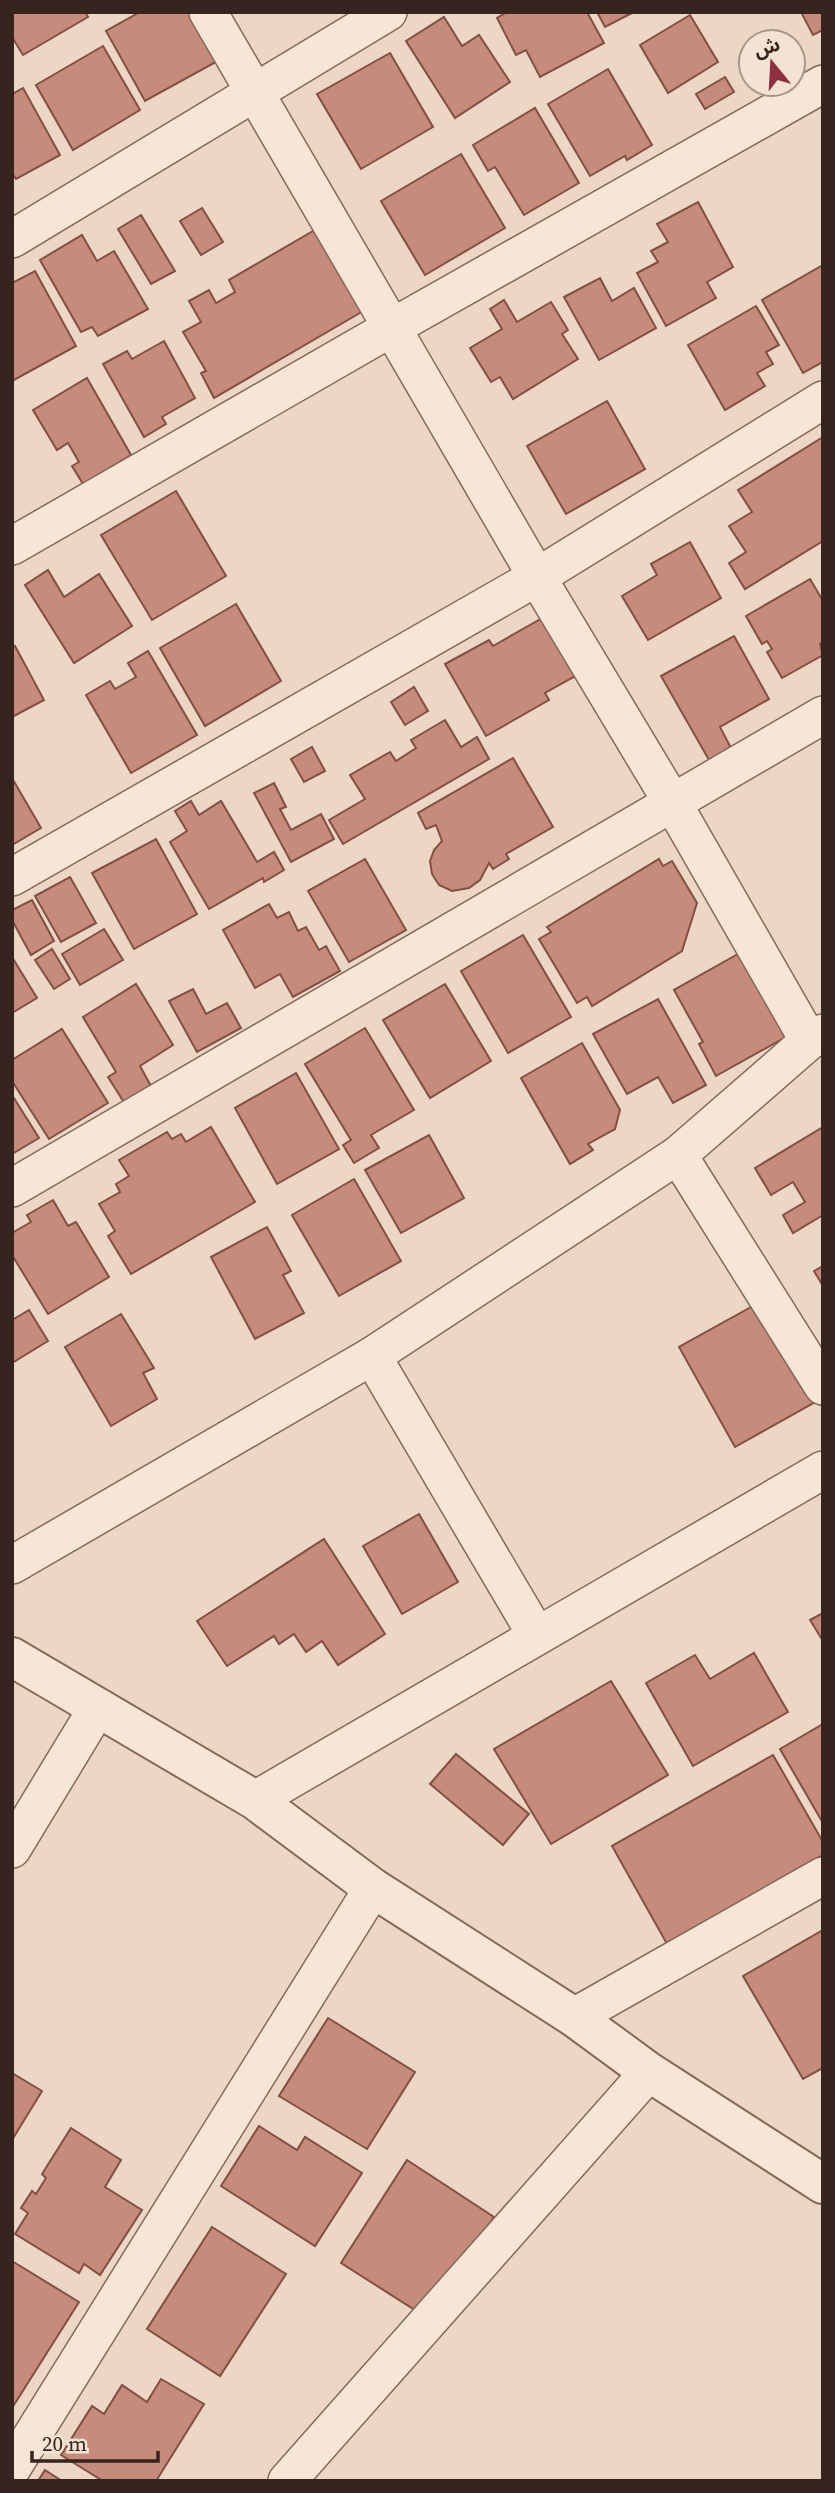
<svg xmlns="http://www.w3.org/2000/svg" width="835" height="2493" font-family="'Source Serif 4','Noto Sans Arabic',serif">
	<rect width="100%" height="100%" fill="#ebd7c3"/>
	<g fill="#c78b7b" stroke="#824f42" stroke-width="2">
		<polygon points="12,12 85,12 88,17 23,55 12,37"/>
		<polygon points="140,12 198,12 223,58 145,101 106,31"/>
		<polygon points="507,12 587,12 604,43 540,77 526,50 516,55 497,18"/>
		<polygon points="597,12 634,12 605,27"/>
		<polygon points="801,12 823,12 823,30 813,35"/>
		<polygon points="690,15 718,62 668,93 640,45"/>
		<polygon points="444,17 462,46 479,35 510,82 455,118 406,41"/>
		<polygon points="103,46 140,110 73,150 36,85"/>
		<polygon points="390,53 433,127 361,169 317,94"/>
		<polygon points="608,69 652,145 627,160 625,156 590,176 548,104"/>
		<polygon points="725,77 734,92 705,109 696,94"/>
		<polygon points="23,88 60,155 16,179 12,173 12,94"/>
		<polygon points="535,108 579,183 524,215 495,167 488,171 473,145"/>
		<polygon points="461,154 505,228 425,275 381,201"/>
		<polygon points="698,202 733,267 707,282 716,298 666,326 637,273 658,262 651,251 668,242 657,224"/>
		<polygon points="202,208 223,242 201,255 180,221"/>
		<polygon points="141,215 175,271 151,284 118,229"/>
		<polygon points="318,228 365,310 214,398 201,373 206,371 183,332 201,322 189,301 209,290 216,303 235,292 229,280"/>
		<polygon points="82,235 97,261 114,251 148,309 98,336 92,327 81,332 40,260"/>
		<polygon points="823,265 823,362 803,373 762,300"/>
		<polygon points="35,271 76,346 12,381 12,283"/>
		<polygon points="600,278 612,301 634,288 656,328 599,360 564,297"/>
		<polygon points="504,300 517,322 551,302 568,330 562,334 578,359 513,399 500,377 491,382 470,348 502,329 490,309"/>
		<polygon points="756,306 779,345 766,352 773,364 757,373 765,386 725,410 688,345"/>
		<polygon points="164,341 195,398 162,417 166,424 144,437 103,364 127,351 132,359"/>
		<polygon points="87,378 131,455 83,484 72,466 79,462 68,443 57,450 33,410"/>
		<polygon points="607,401 645,469 566,514 527,446"/>
		<polygon points="823,437 823,541 745,589 729,563 746,552 729,526 752,512 738,490"/>
		<polygon points="176,491 226,576 152,620 101,535"/>
		<polygon points="690,542 721,598 648,640 622,596 657,575 651,564"/>
		<polygon points="48,570 64,597 99,574 132,626 74,663 25,585"/>
		<polygon points="810,579 823,601 823,642 820,644 823,655 782,678 767,652 772,649 767,641 762,644 746,616"/>
		<polygon points="236,604 281,681 205,726 160,648"/>
		<polygon points="544,617 577,675 545,693 549,700 486,736 445,664 489,640 493,646"/>
		<polygon points="734,636 769,699 720,727 731,748 709,760 661,676"/>
		<polygon points="15,646 44,700 12,717 12,648"/>
		<polygon points="148,651 197,735 131,773 86,695 110,681 115,689 136,677 128,663"/>
		<polygon points="414,687 428,711 405,725 391,702"/>
		<polygon points="445,720 461,747 477,737 489,759 343,844 329,820 365,799 350,775 390,752 396,761 416,748 411,740"/>
		<polygon points="312,747 325,771 304,782 291,759"/>
		<polygon points="513,758 553,827 506,854 509,859 493,869 489,863 480,880 469,888 452,891 439,885 432,874 430,861 434,850 442,841 436,825 426,829 418,813"/>
		<polygon points="12,778 41,828 12,845"/>
		<polygon points="274,783 286,807 280,809 291,830 321,814 334,839 291,862 254,793"/>
		<polygon points="191,801 199,815 221,801 257,862 274,852 284,870 264,882 263,878 209,909 170,842 187,831 175,811"/>
		<polygon points="156,839 197,914 134,949 92,873"/>
		<polygon points="365,859 406,930 349,962 308,891"/>
		<polygon points="659,859 663,866 672,861 697,903 682,951 592,1006 587,997 577,1003 539,939 551,932 547,927"/>
		<polygon points="70,877 96,923 61,942 35,896"/>
		<polygon points="32,900 54,941 31,955 12,920 12,910"/>
		<polygon points="269,904 277,918 289,912 298,931 306,927 319,950 326,946 340,971 293,997 280,974 255,988 223,930"/>
		<polygon points="104,929 123,960 80,985 62,954"/>
		<polygon points="523,935 571,1017 508,1053 461,971"/>
		<polygon points="52,949 70,979 54,989 35,960"/>
		<polygon points="745,950 793,1033 716,1076 699,1044 703,1042 674,990"/>
		<polygon points="12,957 37,998 12,1013"/>
		<polygon points="136,984 173,1045 140,1066 152,1088 125,1104 108,1077 116,1072 83,1017"/>
		<polygon points="445,984 491,1061 430,1098 383,1020"/>
		<polygon points="193,989 206,1014 227,1003 241,1028 197,1052 169,1001"/>
		<polygon points="658,999 706,1085 673,1103 658,1077 627,1094 593,1034"/>
		<polygon points="365,1028 414,1110 371,1135 379,1148 354,1163 343,1145 351,1140 305,1064"/>
		<polygon points="62,1029 108,1103 49,1139 12,1081 12,1060"/>
		<polygon points="582,1043 620,1110 615,1129 588,1144 593,1150 570,1164 521,1078"/>
		<polygon points="296,1073 339,1149 277,1184 235,1108"/>
		<polygon points="12,1095 39,1138 12,1154"/>
		<polygon points="211,1127 255,1202 131,1274 108,1236 115,1231 99,1204 120,1192 116,1184 129,1176 119,1160 167,1132 172,1139 181,1134 186,1142"/>
		<polygon points="823,1127 823,1215 793,1233 783,1215 805,1202 793,1182 771,1195 755,1168"/>
		<polygon points="429,1135 464,1198 401,1233 365,1170"/>
		<polygon points="354,1179 401,1261 339,1296 292,1215"/>
		<polygon points="53,1200 68,1226 76,1222 109,1277 48,1314 12,1255 12,1233 31,1222 27,1215"/>
		<polygon points="267,1227 291,1271 283,1275 304,1313 255,1339 211,1257"/>
		<polygon points="823,1266 823,1286 814,1271"/>
		<polygon points="760,1302 817,1401 735,1447 679,1347"/>
		<polygon points="29,1310 48,1341 12,1363 12,1320"/>
		<polygon points="121,1314 154,1368 143,1373 157,1399 111,1426 65,1347"/>
		<polygon points="419,1514 458,1582 402,1614 363,1546"/>
		<polygon points="324,1539 385,1634 338,1665 322,1641 306,1652 294,1634 279,1644 274,1636 227,1666 197,1621"/>
		<polygon points="823,1613 823,1641 810,1620"/>
		<polygon points="754,1653 788,1712 693,1766 646,1683 695,1655 710,1679"/>
		<polygon points="611,1681 668,1775 551,1844 494,1749"/>
		<polygon points="823,1724 823,1823 780,1749"/>
		<polygon points="456,1754 529,1814 503,1845 430,1784"/>
		<polygon points="773,1755 823,1842 823,1855 667,1944 612,1846"/>
		<polygon points="823,1930 823,2068 803,2079 743,1976"/>
		<polygon points="328,2018 415,2072 367,2149 279,2096"/>
		<polygon points="12,2073 42,2091 12,2140"/>
		<polygon points="259,2126 297,2150 305,2137 362,2173 315,2246 221,2186"/>
		<polygon points="71,2128 121,2160 105,2187 142,2210 100,2275 84,2264 79,2273 15,2234 28,2213 21,2208 32,2191 36,2194 46,2178 42,2174"/>
		<polygon points="407,2160 494,2217 429,2319 341,2263"/>
		<polygon points="212,2227 286,2274 220,2376 147,2329"/>
		<polygon points="12,2261 79,2302 12,2408"/>
		<polygon points="161,2379 204,2404 156,2481 103,2481 61,2455 92,2406 104,2414 122,2385 147,2402"/>
		<polygon points="45,2470 62,2481 38,2481"/>
	</g>
	<g fill="none" stroke-linecap="round" stroke-linejoin="round">
		<g stroke="#84695b" stroke-width="40">
			<g id="minor">
				<polyline points="208,12 537,577 672,802 809,1041"/>
				<polyline points="12,239 388,12"/>
				<polyline points="12,546 391,328 823,84"/>
				<polyline points="12,877 537,577 823,400"/>
				<polyline points="678,1155 823,1386"/>
				<polyline points="12,1188 823,715"/>
				<polyline points="372,1356 537,1636"/>
				<polyline points="12,1565 372,1356 678,1155 809,1041 823,1033"/>
				<polyline points="255,1800 823,1470"/>
				<polyline points="12,1849 98,1707"/>
				<polyline points="574,2017 823,1876"/>
				<polyline points="12,2468 373,1888"/>
				<polyline points="287,2481 649,2072"/>
			</g>
		</g>
		<g stroke="#84695b" stroke-width="42">
			<polyline id="tertiary" points="12,1657 255,1800 373,1888 574,2017 649,2072 823,2184"/>
		</g>
		<use href="#minor" stroke="#f7e6d5" stroke-width="37"/>
		<use href="#tertiary" stroke="#f7e6d5" stroke-width="38"/>
	</g>
	<rect width="835" height="2493" fill="none" stroke="#35251e" stroke-width="28"/>
	<g transform="translate(772 63) rotate(342)"><circle r="33" fill="#f3e3d2" stroke="#a7978a" stroke-width="2"/>
	<path d="M0-5L12 26L0 18L-12 26Z" fill="#902e42"/>
	<text y="-10" font-size="19" font-weight="bold" text-anchor="middle" fill="#35251e">ش</text>
	</g>
	<path d="M32 2451v10h126v-10" fill="none" stroke="#35251e" stroke-width="3.5"/>
	<text x="42" y="2451" font-size="21" fill="#35251e" stroke="#f3e3d2" stroke-width="5" paint-order="stroke">20 m</text>
</svg>
